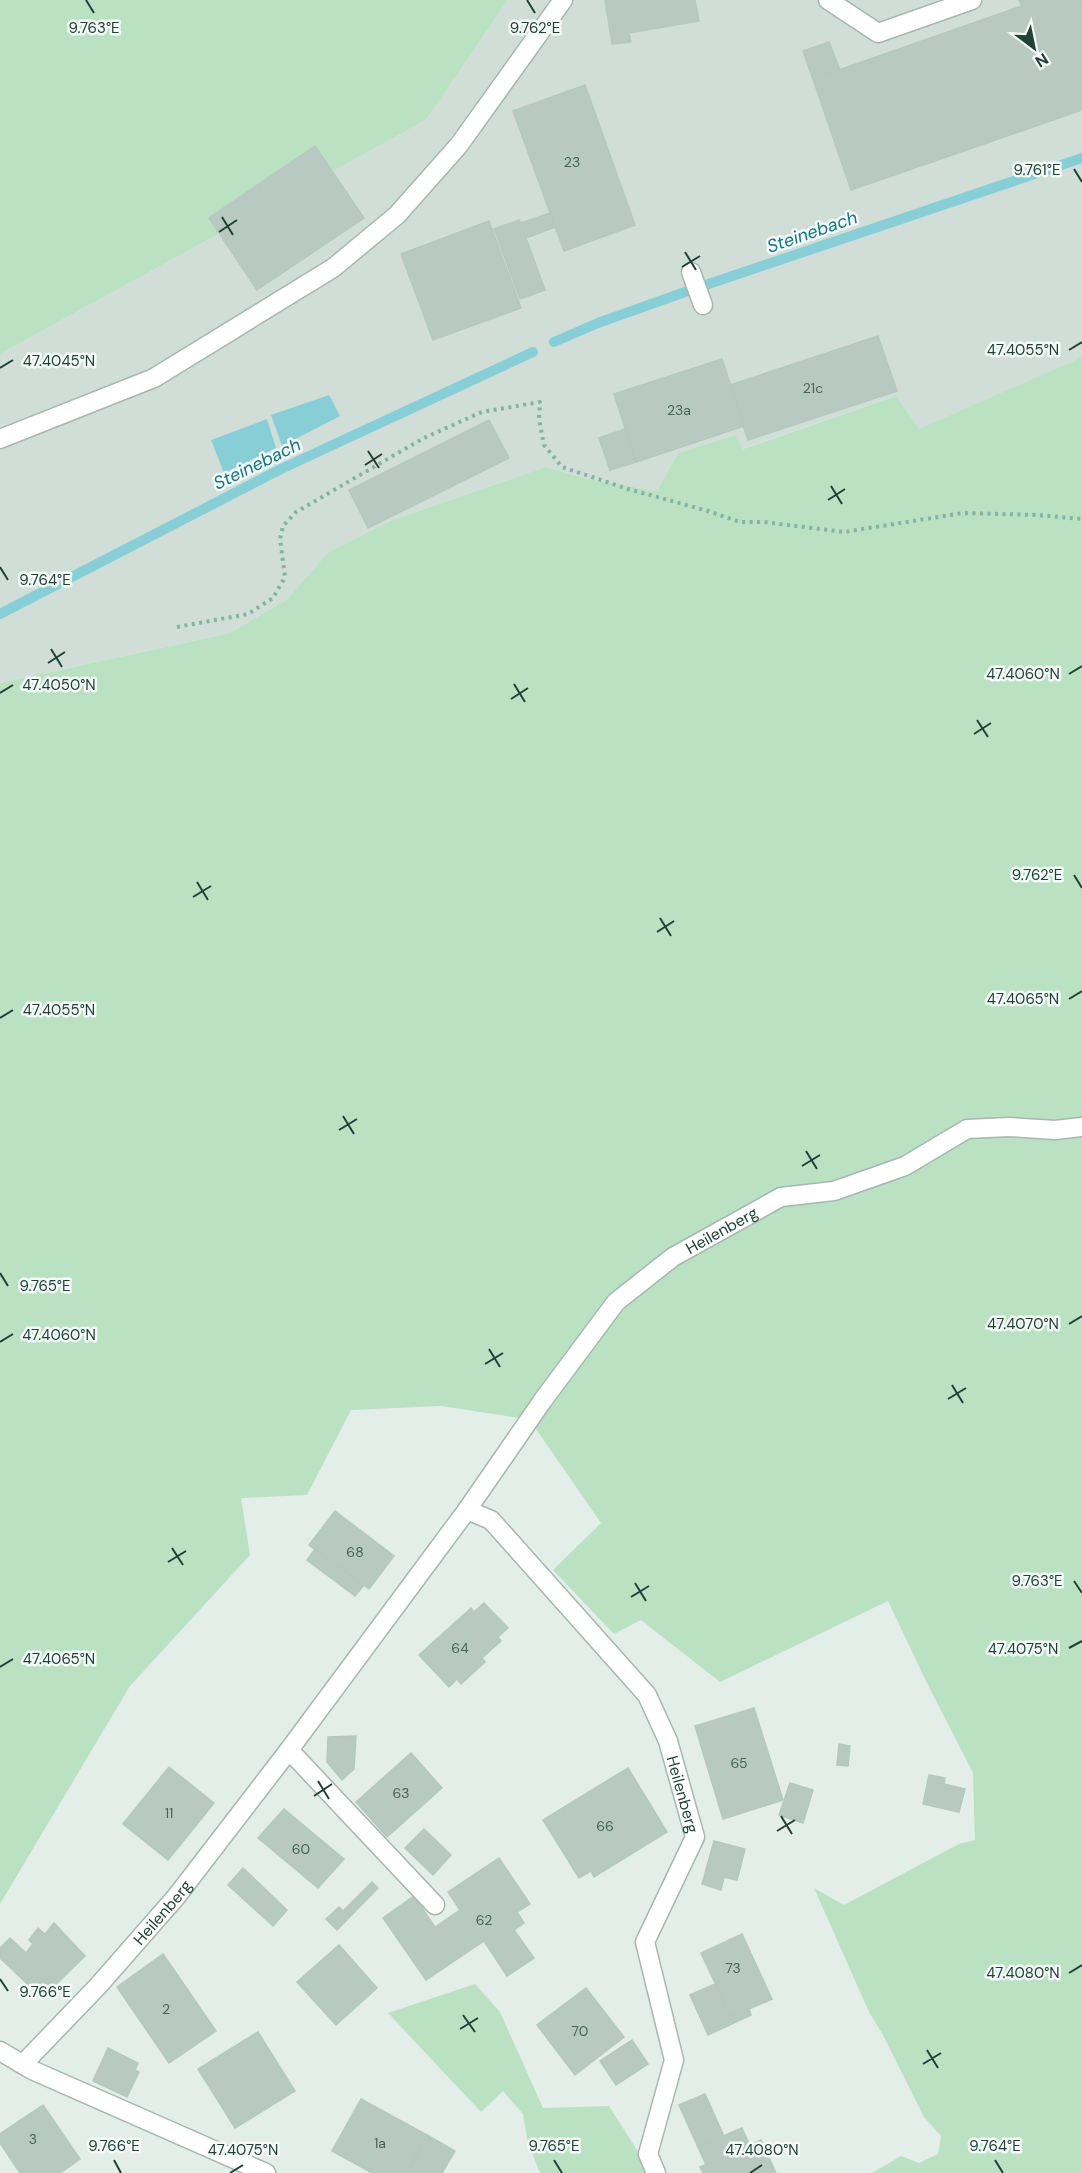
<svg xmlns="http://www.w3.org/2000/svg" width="1082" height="2173" font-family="'DM Sans',sans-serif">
	<rect width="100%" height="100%" fill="#e3eee9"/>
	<polygon fill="#d1ded8" points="508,0 1082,0 1082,357 918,430 896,396 742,449 735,435 678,453 657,491 589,479 545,467 393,520 309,574 286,600 230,633 0,683 0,354 426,120"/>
	<g fill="#bbe1c3">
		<polygon points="0,0 508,0 426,120 0,354"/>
		<polygon points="1082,357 1082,2173 872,2173 901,2156 919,2163 938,2154 941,2136 924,2117 883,2035 869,2012 814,1888 844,1905 959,1844 975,1840 973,1773 925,1679 888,1601 720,1682 641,1620 614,1634 553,1570 601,1523 536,1429 519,1418 441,1406 351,1410 307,1495 241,1498 250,1555 130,1686 0,1904 0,683 230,633 286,600 329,552 393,520 545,467 589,479 657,491 678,453 735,435 743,449 896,396 919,429"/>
		<polygon points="475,1984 500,2012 543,2108 609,2106 644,2161 649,2173 540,2173 528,2143 523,2114 503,2091 481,2112 388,2013"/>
	</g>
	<g fill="#87ced7">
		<polygon points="329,395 340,416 282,446 271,415"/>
		<polygon points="267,419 276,448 224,473 211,440"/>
	</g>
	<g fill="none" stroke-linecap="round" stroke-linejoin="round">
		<g stroke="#87ced7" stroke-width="10">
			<polyline points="554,342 598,323 685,292 1082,158"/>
			<polyline points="0,614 281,469 533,352"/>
		</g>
	</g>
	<g fill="#b8c9c2" stroke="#b5c8c0" stroke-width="1.5">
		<polygon points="605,0 695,0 699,21 629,33 631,42 612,44"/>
		<polygon points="1019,0 1082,0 1082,110 851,190 813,79 1022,6"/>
		<polygon points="829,42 840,70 813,79 803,51"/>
		<polygon points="585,85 635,225 564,251 513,111"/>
		<polygon points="315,146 364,218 257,290 209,218"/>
		<polygon points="550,213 555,227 526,238 545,290 520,299 494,229 519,220 521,223"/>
		<polygon points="489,221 521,308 433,340 401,254"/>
		<polygon points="878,336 897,391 748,440 730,385"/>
		<polygon points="722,359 744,426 636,462 614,394"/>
		<polygon points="489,420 509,458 368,528 349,490"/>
		<polygon points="625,429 636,462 610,470 599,438"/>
		<polygon points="335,1511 394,1556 369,1589 309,1545"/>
		<polygon points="315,1549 364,1585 355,1596 307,1560"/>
		<polygon points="484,1603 508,1628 498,1637 501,1641 482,1658 485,1662 461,1684 457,1679 449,1687 419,1655 471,1608 474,1612"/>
		<polygon points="754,1708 783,1800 723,1819 695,1726"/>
		<polygon points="356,1736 354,1769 342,1780 327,1762 328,1737"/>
		<polygon points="839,1744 850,1746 848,1766 837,1765"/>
		<polygon points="411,1753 442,1788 387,1837 356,1802"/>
		<polygon points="169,1767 214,1803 168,1860 123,1824"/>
		<polygon points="628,1768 667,1832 594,1877 591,1871 579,1878 543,1820"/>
		<polygon points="929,1775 945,1778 944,1784 965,1789 959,1812 923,1804"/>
		<polygon points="790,1783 813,1790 803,1823 779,1815"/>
		<polygon points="284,1809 344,1859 318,1888 258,1838"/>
		<polygon points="424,1829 451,1855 433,1875 405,1848"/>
		<polygon points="714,1841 745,1849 737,1880 724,1877 721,1890 702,1884"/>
		<polygon points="499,1858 530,1904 517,1912 524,1923 514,1930 534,1958 507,1976 484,1941 426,1980 383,1918 414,1896 435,1927 460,1910 448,1892"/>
		<polygon points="243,1868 287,1910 273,1926 228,1885"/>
		<polygon points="372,1882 378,1888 337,1930 326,1919 339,1907 343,1911"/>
		<polygon points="54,1923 85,1956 42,1998 0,1958 0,1948 10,1938 26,1953 33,1944 29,1940 38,1928 45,1934"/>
		<polygon points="742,1934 772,1999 731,2017 701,1953"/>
		<polygon points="339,1945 377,1988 336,2025 297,1982"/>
		<polygon points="163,1954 216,2031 169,2063 117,1987"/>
		<polygon points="715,1984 731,2017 749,2009 751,2015 708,2035 690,1995"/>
		<polygon points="586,1988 624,2037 575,2075 537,2025"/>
		<polygon points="258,2032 295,2091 235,2128 198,2069"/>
		<polygon points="632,2040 648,2064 616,2085 600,2061"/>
		<polygon points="108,2048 138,2063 135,2070 139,2072 127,2097 93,2081"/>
		<polygon points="705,2094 724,2136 698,2147 679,2105"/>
		<polygon points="361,2099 427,2135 407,2173 372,2173 332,2151"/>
		<polygon points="43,2105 80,2159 60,2173 20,2173 0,2143 0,2134"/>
		<polygon points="742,2128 750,2146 706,2165 698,2147"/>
		<polygon points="427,2135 455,2151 442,2173 407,2173"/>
		<polygon points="761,2140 776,2173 703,2173 700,2167"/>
	</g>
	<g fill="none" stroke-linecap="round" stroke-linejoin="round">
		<g stroke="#a5b7b0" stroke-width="21">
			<g id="minor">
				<polyline points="828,0 878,33 972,0"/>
				<polyline points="691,272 703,305"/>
				<polyline points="0,439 154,378 333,268 397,215 459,145 563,0"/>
				<path id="s1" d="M467 1510 543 1400 616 1302 673 1257 781 1197 834 1191 905 1166 967 1129 1009 1127 1055 1130 1082 1127"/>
				<polyline points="289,1750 435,1905"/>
				<polyline points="0,2051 32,2070 266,2173"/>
				<path id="s2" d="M23 2064 98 1986 176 1897 289 1750 467 1510 491 1520 647 1695 668 1741 695 1837 645 1942 674 2060 648 2154 656 2173"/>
			</g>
		</g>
		<polyline stroke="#81b4a2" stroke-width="4" stroke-dasharray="3 4.5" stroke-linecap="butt" points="177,627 248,614 273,598 285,577 280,539 283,526 296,512 424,438 482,412 540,402 539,419 544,445 562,467 628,489 708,511 740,522 764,522 844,532 963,513 1038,515 1082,519"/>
		<use href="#minor" stroke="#fff" stroke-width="18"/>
	</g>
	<path fill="none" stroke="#214137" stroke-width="2" d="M86 0 94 13M527 0 535 13M1074 169 1082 182M222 217 233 235M219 232 237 220M685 252 696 270M682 267 700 256M1069 350 1082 342M0 368 13 360M368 451 379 468M365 465 382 454M831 486 842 504M828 500 845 489M0 567 8 580M51 649 62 667M48 663 65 652M1069 674 1082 666M514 684 525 702M0 693 13 685M511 699 528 688M977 720 988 737M974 734 991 723M1074 875 1082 888M197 882 208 900M193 897 211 886M660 918 671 936M657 932 674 921M1069 999 1082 991M0 1018 13 1010M343 1116 354 1134M339 1130 357 1119M806 1151 817 1169M802 1166 820 1155M0 1273 8 1286M1069 1324 1082 1316M0 1342 13 1334M489 1349 500 1367M485 1364 503 1353M952 1385 963 1403M948 1399 966 1388M172 1548 183 1565M168 1562 186 1551M1074 1581 1082 1593M635 1583 646 1601M631 1597 649 1586M1069 1648 1082 1641M0 1667 13 1659M318 1781 329 1799M314 1796 332 1784M781 1816 792 1834M777 1831 795 1820M1069 1973 1082 1965M0 1979 8 1991M463 2015 475 2032M460 2029 478 2018M927 2050 938 2068M923 2064 941 2053M114 2160 121 2173M554 2160 562 2173M995 2160 1003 2173M230 2173 243 2165M750 2173 762 2165"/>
	<g text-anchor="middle" stroke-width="5" stroke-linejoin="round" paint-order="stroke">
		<g font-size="14" fill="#47635a">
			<text x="572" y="167">23</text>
			<text x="813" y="393">21c</text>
			<text x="679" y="415">23a</text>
			<text x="355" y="1557">68</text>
			<text x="460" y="1653">64</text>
			<text x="739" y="1768">65</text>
			<text x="401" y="1798">63</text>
			<text x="169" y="1818">11</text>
			<text x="605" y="1831">66</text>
			<text x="301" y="1854">60</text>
			<text x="484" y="1925">62</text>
			<text x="733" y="1973">73</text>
			<text x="166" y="2014">2</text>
			<text x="580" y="2036">70</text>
			<text x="33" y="2144">3</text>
			<text x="380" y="2148">1a</text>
		</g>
		<g font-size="16" fill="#214137" stroke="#f4faf7">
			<text dy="6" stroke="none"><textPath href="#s1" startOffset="384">Heilenberg</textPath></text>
			<text dy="6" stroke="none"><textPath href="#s2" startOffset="1077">Heilenberg</textPath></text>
			<text dy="6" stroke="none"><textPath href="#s2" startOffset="206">Heilenberg</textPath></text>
		</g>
		<g font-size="18" font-style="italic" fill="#157583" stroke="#f4faf7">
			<text transform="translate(812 232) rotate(-19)" y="6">Steinebach</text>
			<text transform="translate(257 464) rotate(-26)" y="6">Steinebach</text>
		</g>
	</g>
	<g font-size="15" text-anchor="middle" fill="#214137" stroke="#f4faf7" stroke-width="5" stroke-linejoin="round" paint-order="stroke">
		<text x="94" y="33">9.763°E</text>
		<text x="535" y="33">9.762°E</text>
		<text x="1037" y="175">9.761°E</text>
		<text x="1023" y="355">47.4055°N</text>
		<text x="59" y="366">47.4045°N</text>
		<text x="45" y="585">9.764°E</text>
		<text x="1023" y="679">47.4060°N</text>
		<text x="59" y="690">47.4050°N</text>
		<text x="1037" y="880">9.762°E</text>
		<text x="1023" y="1004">47.4065°N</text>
		<text x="59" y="1015">47.4055°N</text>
		<text x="45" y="1291">9.765°E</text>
		<text x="1023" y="1329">47.4070°N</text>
		<text x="59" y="1340">47.4060°N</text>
		<text x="1037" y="1586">9.763°E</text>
		<text x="1023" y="1654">47.4075°N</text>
		<text x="59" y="1664">47.4065°N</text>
		<text x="1023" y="1978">47.4080°N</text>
		<text x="45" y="1997">9.766°E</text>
		<text x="114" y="2151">9.766°E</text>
		<text x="554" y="2151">9.765°E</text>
		<text x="995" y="2151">9.764°E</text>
		<text x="243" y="2155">47.4075°N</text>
		<text x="762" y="2155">47.4080°N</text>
	</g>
	<g transform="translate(1034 48) rotate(148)" stroke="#f4faf7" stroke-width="4.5" paint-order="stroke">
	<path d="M0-4.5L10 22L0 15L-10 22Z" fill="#214137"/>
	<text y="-9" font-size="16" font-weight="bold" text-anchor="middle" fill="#214137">N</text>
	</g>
</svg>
